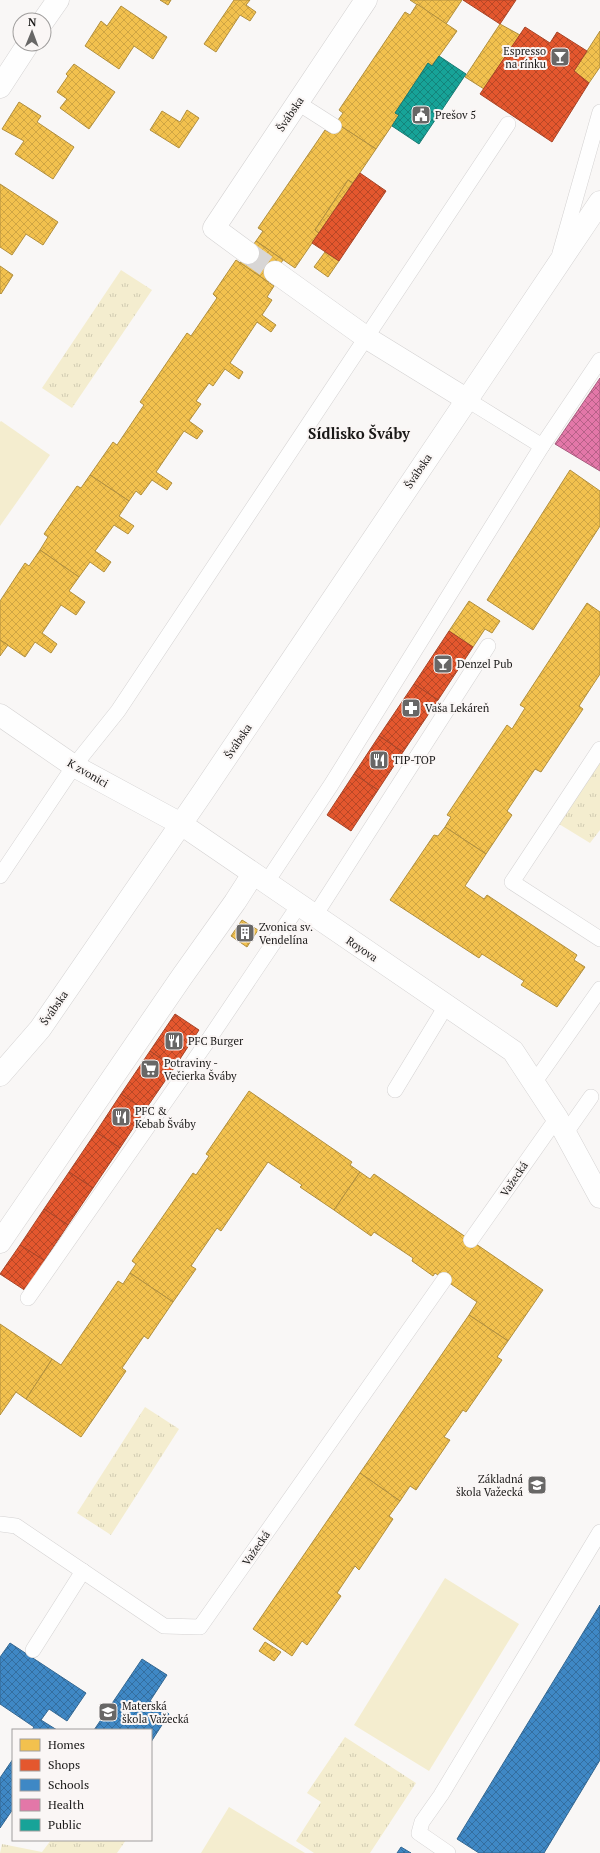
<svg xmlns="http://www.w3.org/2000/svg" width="600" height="1853" font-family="'PT Serif',serif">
	<defs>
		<pattern id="grass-tufts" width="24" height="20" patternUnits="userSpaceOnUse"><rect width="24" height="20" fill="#f4edcf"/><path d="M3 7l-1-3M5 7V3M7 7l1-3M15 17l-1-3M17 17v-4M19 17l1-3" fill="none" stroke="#d1cbb1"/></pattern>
		<pattern id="homes-cross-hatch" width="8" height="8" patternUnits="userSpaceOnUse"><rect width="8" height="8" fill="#f2c14e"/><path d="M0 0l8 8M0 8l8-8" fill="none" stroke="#cfa543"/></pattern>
		<pattern id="shops-cross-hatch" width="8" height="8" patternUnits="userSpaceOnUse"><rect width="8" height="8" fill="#e4572e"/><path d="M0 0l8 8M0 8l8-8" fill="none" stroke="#b84726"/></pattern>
		<pattern id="schools-cross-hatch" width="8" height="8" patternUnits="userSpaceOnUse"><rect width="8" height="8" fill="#3f88c5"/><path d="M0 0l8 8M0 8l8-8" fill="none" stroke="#346e9f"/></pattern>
		<pattern id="health-cross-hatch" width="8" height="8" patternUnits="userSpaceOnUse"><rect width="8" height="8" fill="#e377a8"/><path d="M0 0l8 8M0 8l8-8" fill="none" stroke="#b76188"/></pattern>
		<pattern id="public-cross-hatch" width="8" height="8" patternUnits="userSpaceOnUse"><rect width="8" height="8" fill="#17a398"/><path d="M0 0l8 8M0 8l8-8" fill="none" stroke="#14847b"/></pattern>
	</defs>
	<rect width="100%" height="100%" fill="#f9f7f6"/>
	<g fill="url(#grass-tufts)">
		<polygon points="121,270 152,290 72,408 42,388"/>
		<polygon points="600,761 600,830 590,843 559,824"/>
		<polygon points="145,1407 179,1429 111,1535 77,1513"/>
		<polygon points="345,1737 416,1783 370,1853 314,1853 296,1841 321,1802 307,1793"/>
		<polygon points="51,1840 126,1840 117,1853 0,1853 2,1844 42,1852"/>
	</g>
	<g fill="#f4edcf">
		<polygon points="1,421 50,455 0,526 0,422"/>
		<polygon points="445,1578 519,1624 429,1771 354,1725"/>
		<polygon points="229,1807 305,1853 201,1853"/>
	</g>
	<g fill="url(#homes-cross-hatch)" stroke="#b18f3e">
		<polygon points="160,0 171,0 168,5"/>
		<polygon points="234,0 250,0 246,5 256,12 250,21 240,15 216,52 204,44"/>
		<polygon points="410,0 462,0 446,24"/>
		<polygon points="417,4 457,31 432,66 428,63 395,113 399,115 376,149 336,123 343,113 339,110 405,12 410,15"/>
		<polygon points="121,6 167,37 153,59 134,46 119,69 85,46 101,21 107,26"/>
		<polygon points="500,24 520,35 484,89 465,77"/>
		<polygon points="600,31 600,67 589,83 574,71"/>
		<polygon points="74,64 115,92 89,129 60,108 67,99 57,92 68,76 66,74"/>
		<polygon points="19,102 41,116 37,122 74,147 53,179 15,154 24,141 2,129"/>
		<polygon points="187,110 199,118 179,148 150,130 162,111 180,122"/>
		<polygon points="336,123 376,149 353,183 348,180 315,230 319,233 295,268 256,241 263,231 258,228 325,130 330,133"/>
		<polygon points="348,180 353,183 319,233 315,230"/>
		<polygon points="0,184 58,222 43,245 26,234 12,255 0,247"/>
		<polygon points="256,241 283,260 268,282 240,263"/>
		<polygon points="325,252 339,261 328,277 314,267"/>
		<polygon points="236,260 274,286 267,297 272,300 262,315 276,325 271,332 257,322 230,363 243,372 239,379 225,369 213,386 209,383 196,401 201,404 189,421 203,431 197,439 184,431 156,472 172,483 167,490 152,480 141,495 136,491 129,501 90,475 113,442 117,445 144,405 140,402 187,333 191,336 217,298 213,294"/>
		<polygon points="0,266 13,275 1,294 0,293"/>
		<polygon points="570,470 600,491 600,526 533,630 487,600"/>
		<polygon points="90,475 129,501 119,516 134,526 128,534 114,525 95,551 111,562 104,572 90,562 79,577 40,550 48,537 44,534 61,509 77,486 81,488"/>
		<polygon points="40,550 79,577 69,591 85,602 76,615 61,605 42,633 57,644 51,653 35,642 25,657 0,640 0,601 25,563 29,566"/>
		<polygon points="469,601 500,621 492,633 485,629 473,647 449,631"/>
		<polygon points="587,603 600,612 600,674 579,706 583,709 541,772 535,769 507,811 512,815 486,854 445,827 451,817 447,815 507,725 512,729 525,708 520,705"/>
		<polygon points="0,640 8,645 0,656"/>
		<polygon points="445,827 486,854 465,886 484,899 487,895 577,955 574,960 585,967 557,1007 521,985 524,981 482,954 479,958 390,900 434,835 438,836"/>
		<polygon points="242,920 258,930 247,947 231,936"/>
		<polygon points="249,1091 352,1162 350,1165 360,1172 334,1210 300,1187 302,1185 268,1162 221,1231 217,1228 191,1266 196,1269 173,1302 130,1273 136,1264 132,1261 193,1173 196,1175 209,1156 206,1154"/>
		<polygon points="360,1172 370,1179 374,1174 543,1290 508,1341 469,1315 477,1302 435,1273 433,1276 412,1261 413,1258 374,1232 371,1236 334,1210"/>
		<polygon points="130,1273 173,1302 148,1339 144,1336 122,1368 126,1371 81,1437 26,1399 52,1359 61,1365 118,1281 123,1284"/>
		<polygon points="469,1315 508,1341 497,1357 502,1360 466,1412 463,1410 444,1437 450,1440 416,1490 410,1486 400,1501 360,1473"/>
		<polygon points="0,1324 52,1359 26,1399 16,1392 0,1415"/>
		<polygon points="360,1473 400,1501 389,1516 393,1519 359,1570 355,1566 337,1593 341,1596 307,1645 302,1641 292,1656 253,1629"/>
		<polygon points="265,1642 281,1652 274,1661 259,1651"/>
	</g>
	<g fill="url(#shops-cross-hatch)" stroke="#a74427">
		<polygon points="463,0 516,0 500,24"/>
		<polygon points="525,27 550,43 557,32 587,51 574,71 589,83 552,142 480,94"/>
		<polygon points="360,173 386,191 339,261 312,243"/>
		<polygon points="449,631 473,647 438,700 414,684"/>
		<polygon points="414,684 438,700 403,752 379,736"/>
		<polygon points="379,736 403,752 378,790 354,774"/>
		<polygon points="354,774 378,790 351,831 327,815"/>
		<polygon points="175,1014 199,1030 176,1065 164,1057 163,1060 150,1051"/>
		<polygon points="150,1051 163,1060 164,1057 176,1065 145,1110 121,1094"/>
		<polygon points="121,1094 145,1110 120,1148 96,1132"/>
		<polygon points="96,1132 120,1148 93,1188 69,1172"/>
		<polygon points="69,1172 93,1188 68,1225 44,1209"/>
		<polygon points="44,1209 68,1225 44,1261 20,1245"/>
		<polygon points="20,1245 50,1264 26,1291 0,1274"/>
	</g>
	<g fill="url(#schools-cross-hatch)" stroke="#346791">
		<polygon points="600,1605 600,1760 544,1853 479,1853 457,1839"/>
		<polygon points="10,1643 86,1693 67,1721 49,1709 41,1720 57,1730 32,1730 34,1727 0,1704 0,1657"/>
		<polygon points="142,1659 167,1675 150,1701 169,1714 151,1742 151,1730 94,1730"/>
		<polygon points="13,1759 13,1809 0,1828 0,1778"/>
		<polygon points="401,1847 411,1853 397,1853"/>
	</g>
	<polygon fill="url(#health-cross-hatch)" stroke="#a75b7d" points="600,378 600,471 555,444"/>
	<polygon fill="url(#public-cross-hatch)" stroke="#187a72" points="439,56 466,74 419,144 392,126 399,115 395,113 428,63 432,66"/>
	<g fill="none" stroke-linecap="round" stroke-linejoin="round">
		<polyline stroke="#d8d6d5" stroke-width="22" stroke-dasharray="22 11" stroke-linecap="butt" points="248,253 275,272"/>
		<g stroke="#d4d2d2" stroke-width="16">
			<g id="service">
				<polyline points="298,103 334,126"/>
				<polyline points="560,253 600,112"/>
				<polyline points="466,399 542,446"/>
				<polyline points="600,749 512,882 600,939"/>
				<polyline points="0,876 74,766 118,711 508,124"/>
				<polyline points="266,883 331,785 542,446 600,360"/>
				<polyline points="314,917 488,646"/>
				<polyline points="534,1083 600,989"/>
				<polyline points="395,1090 446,1006"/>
				<polyline points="565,1134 591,1097"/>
				<polyline points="471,1240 557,1118"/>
				<polyline points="28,1298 207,1042 299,905"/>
				<polyline points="0,1524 16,1526 164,1626 200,1627 444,1280"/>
				<polyline points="33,1650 83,1571"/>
				<polyline points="448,1853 419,1833 422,1822 441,1795 600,1532"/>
			</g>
		</g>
		<g stroke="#d4d2d2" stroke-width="23">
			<g id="minor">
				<polyline points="44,20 58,0"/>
				<polyline points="0,87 28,44"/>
				<polyline points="248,253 214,228 366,0"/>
				<polyline points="275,272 367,338 466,399"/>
				<polyline points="0,715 74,766 181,824 513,1051 557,1118 600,1197"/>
				<polyline points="0,1242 181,978 235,902 253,874"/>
			</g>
		</g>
		<g stroke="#d4d2d2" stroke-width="23">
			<polyline id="tertiary" points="0,1075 40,1029 203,792 600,202"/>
		</g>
		<use href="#service" stroke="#fefefe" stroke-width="15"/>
		<use href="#minor" stroke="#fefefe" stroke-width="22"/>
		<use href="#tertiary" stroke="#fefefe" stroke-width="22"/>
	</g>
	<defs>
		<g id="bar-square" transform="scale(1)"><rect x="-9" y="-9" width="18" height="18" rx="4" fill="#686766" stroke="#faf6f5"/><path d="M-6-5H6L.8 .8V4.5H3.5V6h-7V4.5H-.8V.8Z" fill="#fff"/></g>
		<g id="civic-square" transform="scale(1)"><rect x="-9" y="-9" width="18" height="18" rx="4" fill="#686766" stroke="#faf6f5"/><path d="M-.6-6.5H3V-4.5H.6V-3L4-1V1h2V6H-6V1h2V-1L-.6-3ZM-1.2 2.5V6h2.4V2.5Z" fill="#fff"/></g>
		<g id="pharmacy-square" transform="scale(1)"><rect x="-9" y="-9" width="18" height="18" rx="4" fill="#686766" stroke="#faf6f5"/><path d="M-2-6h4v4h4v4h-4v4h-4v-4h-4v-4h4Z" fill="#fff"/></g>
		<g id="restaurant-square" transform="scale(1)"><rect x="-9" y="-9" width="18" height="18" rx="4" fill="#686766" stroke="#faf6f5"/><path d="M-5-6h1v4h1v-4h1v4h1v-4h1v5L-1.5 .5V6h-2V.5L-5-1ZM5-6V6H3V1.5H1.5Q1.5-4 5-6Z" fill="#fff"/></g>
		<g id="building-square" transform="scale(1)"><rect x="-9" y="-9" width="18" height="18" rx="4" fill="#686766" stroke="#faf6f5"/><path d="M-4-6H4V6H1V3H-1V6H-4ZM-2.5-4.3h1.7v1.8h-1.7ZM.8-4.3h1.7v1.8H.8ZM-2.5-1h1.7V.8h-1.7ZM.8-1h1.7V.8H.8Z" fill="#fff"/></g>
		<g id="supermarket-square" transform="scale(1)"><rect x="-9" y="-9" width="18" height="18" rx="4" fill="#686766" stroke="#faf6f5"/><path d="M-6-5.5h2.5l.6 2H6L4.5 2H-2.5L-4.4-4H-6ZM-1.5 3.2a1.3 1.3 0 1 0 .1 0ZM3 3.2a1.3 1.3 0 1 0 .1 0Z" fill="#fff"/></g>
		<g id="school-square" transform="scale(1)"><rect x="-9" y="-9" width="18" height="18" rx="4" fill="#686766" stroke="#faf6f5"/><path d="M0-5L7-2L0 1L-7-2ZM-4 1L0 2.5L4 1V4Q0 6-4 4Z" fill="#fff"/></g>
	</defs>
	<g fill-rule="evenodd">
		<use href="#bar-square" x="560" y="57"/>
		<use href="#civic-square" x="421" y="115"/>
		<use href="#bar-square" x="443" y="664"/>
		<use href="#pharmacy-square" x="411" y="708"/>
		<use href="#restaurant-square" x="379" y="760"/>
		<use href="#building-square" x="245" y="933"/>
		<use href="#restaurant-square" x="174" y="1041"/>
		<use href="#supermarket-square" x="150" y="1069"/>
		<use href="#restaurant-square" x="121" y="1117"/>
		<use href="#school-square" x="537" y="1485"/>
		<use href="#school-square" x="108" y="1712"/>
	</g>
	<g text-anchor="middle" stroke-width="4" stroke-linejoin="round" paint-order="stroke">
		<g font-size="11" fill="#1a1918" stroke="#faf6f5" text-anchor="start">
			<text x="546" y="55" text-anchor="end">Espresso<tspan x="546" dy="13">na rínku</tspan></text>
			<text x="435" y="119">Prešov 5</text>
			<text x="457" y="668">Denzel Pub</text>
			<text x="425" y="712">Vaša Lekáreň</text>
			<text x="393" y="764">TIP-TOP</text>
			<text x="259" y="931">Zvonica sv.<tspan x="259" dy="13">Vendelína</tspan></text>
			<text x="188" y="1045">PFC Burger</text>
			<text x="164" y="1067">Potraviny -<tspan x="164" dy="13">Večierka Šváby</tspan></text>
			<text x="135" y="1115">PFC &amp;<tspan x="135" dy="13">Kebab Šváby</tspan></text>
			<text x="523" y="1483" text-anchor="end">Základná<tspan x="523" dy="13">škola Važecká</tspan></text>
			<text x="122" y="1710">Materská<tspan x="122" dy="13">škola Važecká</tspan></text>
		</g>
		<g font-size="11" fill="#1a1918" stroke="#faf6f5">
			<text transform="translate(290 114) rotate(-56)" y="4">Švábska</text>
			<text transform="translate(418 471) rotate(-56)" y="4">Švábska</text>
			<text transform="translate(238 741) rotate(-56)" y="4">Švábska</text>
			<text transform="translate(88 773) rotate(30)" y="4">K zvonici</text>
			<text transform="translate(362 949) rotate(34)" y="4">Royova</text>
			<text transform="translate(54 1008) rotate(-55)" y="4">Švábska</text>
			<text transform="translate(514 1179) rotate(-56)" y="4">Važecká</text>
			<text transform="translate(256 1548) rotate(-55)" y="4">Važecká</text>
		</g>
		<g font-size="15" font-weight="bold" fill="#1a1918" stroke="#faf6f5">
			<text x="359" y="439">Sídlisko Šváby</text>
		</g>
	</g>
	<rect x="12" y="1729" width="140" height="112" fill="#faf6f5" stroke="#a09e9d"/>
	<rect x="20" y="1739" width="20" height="12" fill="#f2c14e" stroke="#a09e9d"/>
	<text x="48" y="1749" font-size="12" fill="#1a1918">Homes</text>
	<rect x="20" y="1759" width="20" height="12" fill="#e4572e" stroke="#a09e9d"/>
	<text x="48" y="1769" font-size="12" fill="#1a1918">Shops</text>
	<rect x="20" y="1779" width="20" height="12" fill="#3f88c5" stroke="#a09e9d"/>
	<text x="48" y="1789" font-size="12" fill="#1a1918">Schools</text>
	<rect x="20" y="1799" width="20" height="12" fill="#e377a8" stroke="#a09e9d"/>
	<text x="48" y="1809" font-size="12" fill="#1a1918">Health</text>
	<rect x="20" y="1819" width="20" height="12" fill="#17a398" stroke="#a09e9d"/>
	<text x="48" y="1829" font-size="12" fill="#1a1918">Public</text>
	<g transform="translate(32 32) rotate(1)"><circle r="19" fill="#faf6f5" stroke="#a09e9d"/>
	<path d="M0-3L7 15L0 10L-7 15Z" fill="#686766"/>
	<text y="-6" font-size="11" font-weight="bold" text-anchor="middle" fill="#1a1918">N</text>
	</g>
</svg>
